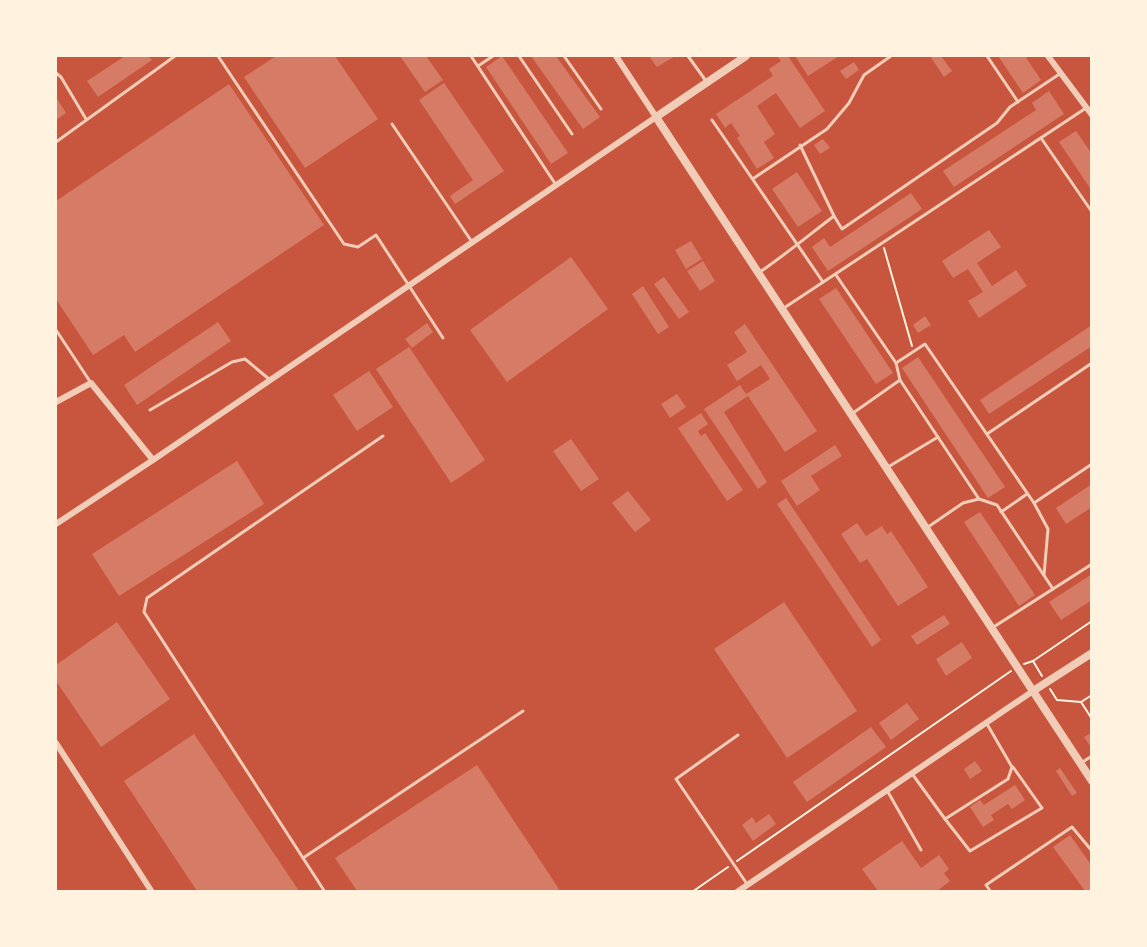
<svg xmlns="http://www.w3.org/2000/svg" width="1147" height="947" font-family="Spectral,serif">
	<rect width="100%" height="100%" fill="#c8553d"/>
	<g fill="#d67c66">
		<polygon points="125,56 148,56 152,60 98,97 87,81"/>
		<polygon points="276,56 335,56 378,119 305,168 244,77"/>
		<polygon points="400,56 426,56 443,80 425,92"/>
		<polygon points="502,56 568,153 551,164 486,67"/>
		<polygon points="531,56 556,56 600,117 583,129"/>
		<polygon points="649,56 675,56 657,67"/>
		<polygon points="781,56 788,56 825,111 800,128 776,93 757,106 775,134 764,142 774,158 757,169 737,138 740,136 731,123 725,128 716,114 773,76 769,69 781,61 778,57"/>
		<polygon points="795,56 839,56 808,76"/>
		<polygon points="930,56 941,56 952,71 944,77"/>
		<polygon points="998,56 1025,56 1041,80 1023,93"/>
		<polygon points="854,62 859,70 846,79 840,71"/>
		<polygon points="444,83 504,171 455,204 450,196 473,180 419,100"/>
		<polygon points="229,84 324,225 135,352 124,335 93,355 56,299 56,201"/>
		<polygon points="1049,91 1064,114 954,187 943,171 1036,110 1032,103"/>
		<polygon points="56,97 66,113 56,120"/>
		<polygon points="1076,131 1092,154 1092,191 1059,142"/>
		<polygon points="823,139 830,148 820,154 814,145"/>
		<polygon points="797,172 822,211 798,227 772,189"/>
		<polygon points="911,193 922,209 828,271 812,247 824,238 830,247"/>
		<polygon points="989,230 1001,247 977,263 992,286 1016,270 1027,286 979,318 968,301 983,292 968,269 953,278 942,261"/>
		<polygon points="691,241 702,259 686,269 675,250"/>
		<polygon points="571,257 608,309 507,382 470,330"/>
		<polygon points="703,261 715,281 700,291 687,271"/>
		<polygon points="664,277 689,312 679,319 654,284"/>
		<polygon points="643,286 669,327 658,334 632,294"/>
		<polygon points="836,288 893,373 876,384 819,299"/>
		<polygon points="925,316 931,325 918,333 913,325"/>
		<polygon points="218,322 231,341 137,405 124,385"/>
		<polygon points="427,323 433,332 412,348 405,339"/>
		<polygon points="745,324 817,431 785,452 748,396 724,412 767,482 758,489 704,409 740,385 746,394 770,379 761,365 737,381 727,365 747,352 734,332"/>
		<polygon points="1092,325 1092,346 989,414 980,400"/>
		<polygon points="409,347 485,460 451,483 376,369"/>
		<polygon points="918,357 1005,487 988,498 902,368"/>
		<polygon points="369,371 393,407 357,431 333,395"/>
		<polygon points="677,394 686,407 670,418 661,404"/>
		<polygon points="701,413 708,424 698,431 701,436 705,433 743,490 727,501 678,428"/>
		<polygon points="571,439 599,479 581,491 553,451"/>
		<polygon points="835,445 842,456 811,476 820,490 797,506 781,481"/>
		<polygon points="237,461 264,504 119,596 92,554"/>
		<polygon points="1092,484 1092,507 1066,524 1056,508"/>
		<polygon points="628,491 651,520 635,532 612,503"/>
		<polygon points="786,498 881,640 872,647 777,504"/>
		<polygon points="980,512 1035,595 1019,606 964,522"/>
		<polygon points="857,523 866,536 882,526 887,534 891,531 928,587 898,606 867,559 860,563 841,534"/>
		<polygon points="1092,574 1092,600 1061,620 1049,602"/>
		<polygon points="784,602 857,711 787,758 714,649"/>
		<polygon points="944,615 950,624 917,645 911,636"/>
		<polygon points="117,622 170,699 101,747 56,681 56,665"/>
		<polygon points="962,642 972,658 946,676 936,659"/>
		<polygon points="907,703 919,719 891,740 879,723"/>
		<polygon points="871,727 886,747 807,802 793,782"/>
		<polygon points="1091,733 1092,745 1090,746 1084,737"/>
		<polygon points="194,734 299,891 197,891 124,781"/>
		<polygon points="975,761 982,771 970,779 964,769"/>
		<polygon points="477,765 559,889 555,891 357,891 335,858"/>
		<polygon points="1060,768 1077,793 1072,796 1056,771"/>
		<polygon points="1015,785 1025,800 1012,809 1008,804 991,815 994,820 983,827 970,807 980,800 984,805"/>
		<polygon points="769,814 776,824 753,841 742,825 752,817 756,823"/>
		<polygon points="1070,835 1092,866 1092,891 1085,891 1053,847"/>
		<polygon points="902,841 921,868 939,855 949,869 944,873 950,881 937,891 878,891 862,869"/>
	</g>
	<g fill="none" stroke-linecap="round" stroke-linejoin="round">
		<g stroke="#fff3e0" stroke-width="2">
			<polyline points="884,248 912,346"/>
			<polyline points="1033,661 1092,621"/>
			<polyline points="1024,664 1033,661 1042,676"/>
			<polyline points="1050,689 1057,700 1081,702 1092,719"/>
			<polyline points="1081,702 1092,695"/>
			<polyline points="737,861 1011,671"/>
			<polyline points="692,892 728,867"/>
		</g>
		<g stroke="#f1ccb7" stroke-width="3">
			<polyline points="218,56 344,244 358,247 376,235 443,338"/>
			<polyline points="471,56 556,185"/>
			<polyline points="519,56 572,134"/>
			<polyline points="564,56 601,109"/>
			<polyline points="688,56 706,81"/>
			<polyline points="987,56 1018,102"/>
			<polyline points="478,66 493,56"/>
			<polyline points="56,73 61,77 86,119"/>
			<polyline points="712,120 823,282"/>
			<polyline points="392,124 472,242"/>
			<polyline points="1041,138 1092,212"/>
			<polyline points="56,142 175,56"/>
			<polyline points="800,145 834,216"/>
			<polyline points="754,178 827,129 849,103 864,75 891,56"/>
			<path d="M760 272C786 254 809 235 834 216L842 229 997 123 1010 107 1061 73"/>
			<polyline points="836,275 896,363 900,380"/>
			<polyline points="784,308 1086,108"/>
			<polyline points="56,330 91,383"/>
			<polyline points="896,363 925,344 1034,503 1048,529 1044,575"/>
			<polyline points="150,410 232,362 245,359 269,379"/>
			<polyline points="853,413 900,380 979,499"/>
			<polyline points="987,434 1092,363"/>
			<polyline points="888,467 938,437"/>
			<polyline points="1034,503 1092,464"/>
			<polyline points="1001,512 1027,494"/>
			<polyline points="928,527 963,503 979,499 997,505 1053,589"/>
			<polyline points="992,628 1092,564"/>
			<polyline points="738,735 676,779 747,884"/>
			<polyline points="1081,763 1092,756"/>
			<polyline points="913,775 945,819 1008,779 1012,767 987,724"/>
			<polyline points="888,792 921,850"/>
			<polyline points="945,819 970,851 1042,808 1013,767"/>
			<polyline points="303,858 523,711"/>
			<polyline points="325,892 144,612 147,598 383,436"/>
			<polyline points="991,892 986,885 1072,827 1092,851"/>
		</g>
		<g stroke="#f1ccb7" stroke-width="6">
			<polyline points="1048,56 1092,115"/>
			<polyline points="56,402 91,383 153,460"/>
			<polyline points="56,524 153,460 656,117 616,56"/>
			<polyline points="56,743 152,892"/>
			<polyline points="737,892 1033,691"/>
		</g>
		<g stroke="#f1ccb7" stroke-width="8">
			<polyline points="746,56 656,117 1092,781"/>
			<polyline points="1033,691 1092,653"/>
		</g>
	</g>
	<rect width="1147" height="947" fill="none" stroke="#fff3e0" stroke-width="114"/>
</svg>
